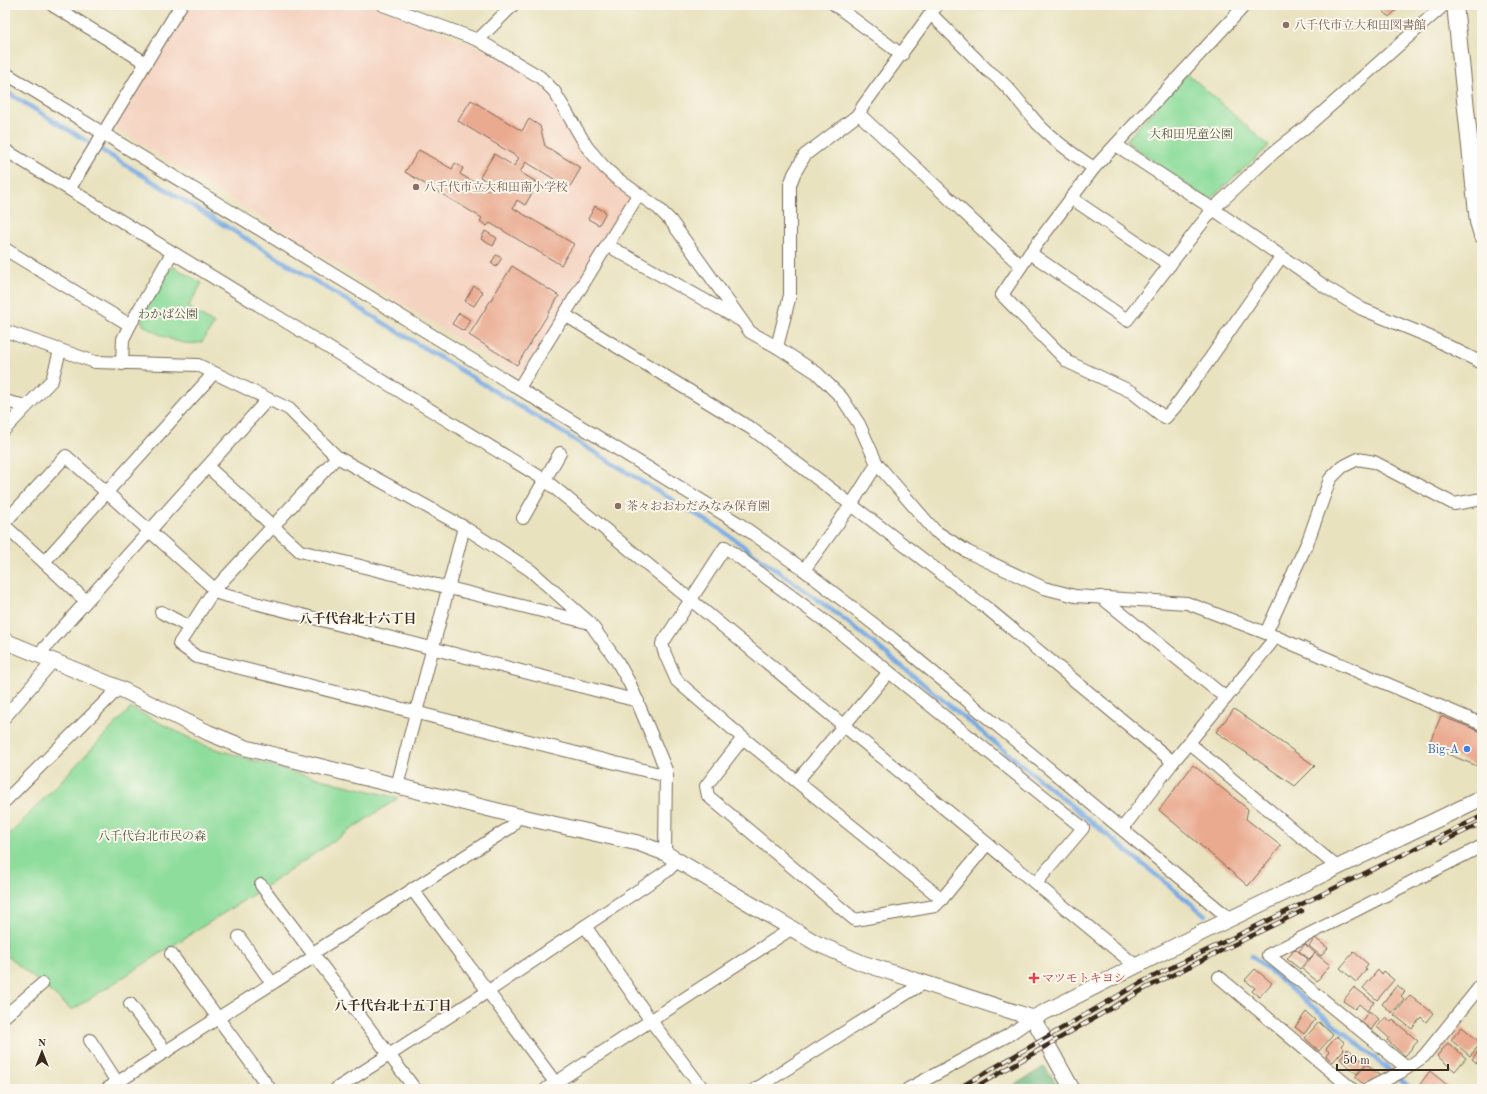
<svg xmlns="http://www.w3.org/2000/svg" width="1487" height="1094" font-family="'Old Standard TT','Noto Serif JP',serif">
	<rect width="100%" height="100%" fill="#fbf7ec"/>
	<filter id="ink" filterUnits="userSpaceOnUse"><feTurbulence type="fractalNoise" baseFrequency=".025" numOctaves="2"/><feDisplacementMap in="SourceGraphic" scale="8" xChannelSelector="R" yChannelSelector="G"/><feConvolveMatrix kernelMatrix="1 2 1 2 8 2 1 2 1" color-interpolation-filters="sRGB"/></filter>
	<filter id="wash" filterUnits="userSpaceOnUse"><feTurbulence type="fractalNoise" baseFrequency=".012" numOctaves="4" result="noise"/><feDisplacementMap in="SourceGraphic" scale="16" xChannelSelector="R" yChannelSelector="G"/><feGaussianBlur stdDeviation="0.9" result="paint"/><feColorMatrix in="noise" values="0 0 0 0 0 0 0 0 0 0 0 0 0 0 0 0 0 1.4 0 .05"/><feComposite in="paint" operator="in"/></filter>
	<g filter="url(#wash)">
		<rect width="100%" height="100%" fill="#e9e2bf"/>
		<polygon fill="#f5d3c1" points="188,5 374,5 480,48 508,62 538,83 549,94 583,149 629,193 629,199 523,373 514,373 118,130 116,123"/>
		<g fill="#8fdd9c" stroke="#65845d">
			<polygon points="1187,73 1269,146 1209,200 1126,141"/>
			<path d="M172 266 202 283 188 307 214 324 202 342C182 348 160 335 143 325L141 318Z"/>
			<polygon points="131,708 203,745 288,771 398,798 274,881 72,1010 5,954 5,839"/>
		</g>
		<polygon fill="#73bc84" stroke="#577351" points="1044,1067 1061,1089 1008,1089"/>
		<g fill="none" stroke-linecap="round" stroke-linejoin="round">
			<g stroke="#76a9e2" stroke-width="4.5">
				<polyline points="5,91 720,529 844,619 1205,915"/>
				<polyline points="1252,956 1412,1089"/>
			</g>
		</g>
		<g id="blocks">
			<g fill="#eaaa90">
				<polygon points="1378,5 1402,5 1389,17"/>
				<polygon points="471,100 522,131 529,119 540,126 545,146 581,168 569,188 526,162 520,172 538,183 525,205 517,200 513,208 574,244 561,265 490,223 487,226 480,221 482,218 405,172 419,150 452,169 455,163 463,168 460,174 488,191 492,185 480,177 494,154 514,166 519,158 458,121"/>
				<polygon points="595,206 606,212 599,225 588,219"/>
				<polygon points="485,231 497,238 493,246 481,239"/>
				<polygon points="496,255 502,258 496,267 491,263"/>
				<polygon points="512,266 559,296 517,365 469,335"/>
				<polygon points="474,286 483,292 474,306 465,301"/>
				<polygon points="459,313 470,320 464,331 452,324"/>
				<polygon points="1234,709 1315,766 1295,786 1216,732"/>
				<polygon points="1441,716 1482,732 1482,768 1428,746"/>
				<polygon points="1193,765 1248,809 1246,819 1281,846 1248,886 1159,810"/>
				<polygon points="1315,938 1328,948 1321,956 1309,946"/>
				<polygon points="1305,944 1315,953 1309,959 1299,951"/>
				<polygon points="1295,949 1308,959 1300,969 1287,959"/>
				<polygon points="1354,952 1368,964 1365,968 1367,969 1356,982 1340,968"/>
				<polygon points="1315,953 1330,965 1317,981 1302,969"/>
				<polygon points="1255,969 1272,983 1259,997 1252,991 1255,988 1245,980"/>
				<polygon points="1378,970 1381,974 1383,971 1394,980 1377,1000 1363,988"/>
				<polygon points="1397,985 1405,992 1401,996 1404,999 1392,1013 1382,1004"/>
				<polygon points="1354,987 1374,1002 1367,1011 1359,1004 1355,1009 1343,1001"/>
				<polygon points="1410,995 1433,1013 1426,1022 1421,1017 1412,1029 1394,1015"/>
				<polygon points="1369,1011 1379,1019 1371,1030 1361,1022"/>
				<polygon points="1306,1012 1315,1020 1304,1034 1295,1027"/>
				<polygon points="1386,1017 1391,1022 1393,1020 1418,1041 1405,1056 1387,1040 1389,1038 1377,1027"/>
				<polygon points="1319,1022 1333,1035 1319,1051 1305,1038"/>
				<polygon points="1462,1027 1481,1043 1470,1056 1451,1040"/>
				<polygon points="1337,1036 1344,1042 1341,1046 1344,1049 1333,1062 1326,1056 1329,1052 1326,1049"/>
				<polygon points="1448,1043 1466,1058 1455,1071 1437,1056"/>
				<polygon points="1482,1046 1482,1067 1472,1059"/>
				<polygon points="1348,1049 1365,1064 1357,1074 1340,1059"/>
				<polygon points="1367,1064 1380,1076 1363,1084 1355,1077"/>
				<polygon points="1430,1071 1452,1089 1426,1089 1420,1084"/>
			</g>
		</g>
	</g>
	<g filter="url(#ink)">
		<use href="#blocks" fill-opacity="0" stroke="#786a56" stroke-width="1"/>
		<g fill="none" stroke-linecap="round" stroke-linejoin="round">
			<g stroke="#786a56" stroke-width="14">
				<g id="minor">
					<polyline points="52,5 146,63"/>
					<polyline points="383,5 478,40 540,77 554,91 587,147 604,167 616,178 658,208 671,221 750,332 777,347 817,373 842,398 859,424 877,464 935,531 968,552 1044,588 1075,596 1187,603 1276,637 1482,724"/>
					<polyline points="835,5 902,55"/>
					<polyline points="1245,5 1094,168 1030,253 1002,295 1068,362 1132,392 1165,418 1175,407 1200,373 1281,257"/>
					<path d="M931 14 987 70C1008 84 1022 106 1038 124 1054 141 1074 155 1094 168"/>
					<polyline points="478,40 513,5"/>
					<polyline points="5,73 738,523 804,570 893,639 1230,919"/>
					<polyline points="859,114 1021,266"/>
					<polyline points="1116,145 1213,209 1327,288 1362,309 1430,337 1482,363"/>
					<polyline points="5,150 545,480 1136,966"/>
					<polyline points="70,188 181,5"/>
					<polyline points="1071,198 1170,265"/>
					<polyline points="607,245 740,320"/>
					<polyline points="5,249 130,325"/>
					<polyline points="1030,253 1127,320 1213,209 1273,153 1312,122 1444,5"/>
					<polyline points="565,315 752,429 988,609 1173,762"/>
					<polyline points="5,331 95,362 198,365 289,409 337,457 464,527 530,570 590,623 617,661 630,684 666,770 665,853"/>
					<polyline points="777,347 790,295 790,185 794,174 805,155 859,114 863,106 937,5"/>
					<polyline points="122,364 123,339 130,325 172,253"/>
					<polyline points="519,388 638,195"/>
					<polyline points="5,401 26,406"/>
					<polyline points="5,429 52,380 60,351"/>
					<polyline points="337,457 214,590 179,644 197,657 667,776"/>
					<polyline points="208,467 300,551 590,623"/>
					<polyline points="523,518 560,453"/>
					<polyline points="5,522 66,456 220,594 638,701"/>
					<polyline points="5,526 86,601"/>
					<polyline points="44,562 214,373"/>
					<polyline points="804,570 851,505 877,464"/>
					<polyline points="1101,597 1226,698"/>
					<polyline points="161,612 189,627"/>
					<polyline points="1266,633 1308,541 1330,479 1342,467 1358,459 1374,462 1454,504 1482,499"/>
					<polyline points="39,654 268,399"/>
					<polyline points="5,717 54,660"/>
					<polyline points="743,738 706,786 708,796 855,920 935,906 942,899"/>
					<polyline points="1189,743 1337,867"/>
					<polyline points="797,781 889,672"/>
					<polyline points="397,786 464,527"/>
					<polyline points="5,801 119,688"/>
					<polyline points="1122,829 1173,762 1276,637"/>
					<polyline points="987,844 942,899 743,738 677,681 665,654 662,644 725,547 833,627 1083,828 1036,883"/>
					<polyline points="261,885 415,1089"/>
					<polyline points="412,889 560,1089"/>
					<polyline points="585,926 651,1021 703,1089"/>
					<polyline points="239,937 272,983"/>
					<polyline points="313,953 511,827 518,816"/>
					<polyline points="171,954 270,1089"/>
					<polyline points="1219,977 1352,1089"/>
					<polyline points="130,1004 166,1052"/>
					<polyline points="5,1016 42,984"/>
					<polyline points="90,1040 117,1082"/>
					<polyline points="1407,1068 1268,955 1482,846"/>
					<polyline points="107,1089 315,956"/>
					<polyline points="336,1089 487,992 667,871 678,860"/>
					<polyline points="546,1089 791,929"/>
					<polyline points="756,1089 816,1050 925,982"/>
					<polyline points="908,1089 1007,1036 1033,1018"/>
					<polyline points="1368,1089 1401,1072 1424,1056 1482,984"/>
				</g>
			</g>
			<g stroke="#786a56" stroke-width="17">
				<g id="tertiary">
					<polyline points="5,641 119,688 209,733 246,748 518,816 638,843 665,853 816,943 862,963 1033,1018 1072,1089"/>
					<polyline points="1033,1018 1207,930 1482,798"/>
				</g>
			</g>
			<g stroke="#786a56" stroke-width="18">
				<polyline id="secondary" points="1455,5 1478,222 1482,235"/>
			</g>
			<use href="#minor" stroke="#fff" stroke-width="12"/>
			<use href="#tertiary" stroke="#fff" stroke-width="15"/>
			<use href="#secondary" stroke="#fff" stroke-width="16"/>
			<g stroke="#3b2a1e" stroke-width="4.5">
				<g id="rail">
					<polyline points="1442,842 1482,823"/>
					<polyline points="957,1089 1142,982 1482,816"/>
					<polyline points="972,1089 1146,988 1302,911"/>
				</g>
			</g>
			<use href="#rail" stroke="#fbf7ec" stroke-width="3" stroke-dasharray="9" stroke-linecap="butt"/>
		</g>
	</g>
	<g fill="#8d6e63" stroke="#fbf7ec" stroke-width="1.5">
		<circle cx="1286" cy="25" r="4"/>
		<circle cx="416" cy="187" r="4"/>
		<circle cx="618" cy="506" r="4"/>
	</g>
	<circle fill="#3f7fe0" stroke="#fbf7ec" stroke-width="1.5" cx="1467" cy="749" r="4"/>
	<path fill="#e0444e" stroke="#fbf7ec" stroke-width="1.5" d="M1032 972h4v4h4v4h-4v4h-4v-4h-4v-4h4z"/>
	<g text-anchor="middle" stroke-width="4" stroke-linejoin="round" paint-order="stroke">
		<g font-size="12" fill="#785e54" stroke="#fbf7ec" text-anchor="start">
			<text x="1294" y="29">八千代市立大和田図書館</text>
			<text x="424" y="191">八千代市立大和田南小学校</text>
			<text x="626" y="510">茶々おおわだみなみ保育園</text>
		</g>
		<g font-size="12" fill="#50573e" stroke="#fbf7ec">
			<text x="1191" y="138">大和田児童公園</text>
			<text x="168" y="318">わかば公園</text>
			<text x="152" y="840">八千代台北市民の森</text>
		</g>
		<g font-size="12" fill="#366cbe" stroke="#fbf7ec" text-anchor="end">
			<text x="1459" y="753">Big-A</text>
		</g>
		<g font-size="12" fill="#be3a42" stroke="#fbf7ec" text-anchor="start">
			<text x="1042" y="982">マツモトキヨシ</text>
		</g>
		<g font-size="13" font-weight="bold" fill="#3b2a1e" stroke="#fbf7ec">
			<text x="358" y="623">八千代台北十六丁目</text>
			<text x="393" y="1010">八千代台北十五丁目</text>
		</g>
	</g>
	<rect width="1487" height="1094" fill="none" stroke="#fbf7ec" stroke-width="20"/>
	<g transform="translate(42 1052)" stroke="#fbf7ec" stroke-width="3" paint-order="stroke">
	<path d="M0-3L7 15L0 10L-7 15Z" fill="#3b2a1e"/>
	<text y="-6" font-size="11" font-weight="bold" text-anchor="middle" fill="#3b2a1e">N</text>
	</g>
	<path d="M1337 1064v6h111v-6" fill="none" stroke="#3b2a1e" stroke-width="2"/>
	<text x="1343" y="1064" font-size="12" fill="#3b2a1e" stroke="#fbf7ec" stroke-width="3" paint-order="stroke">50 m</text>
</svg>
